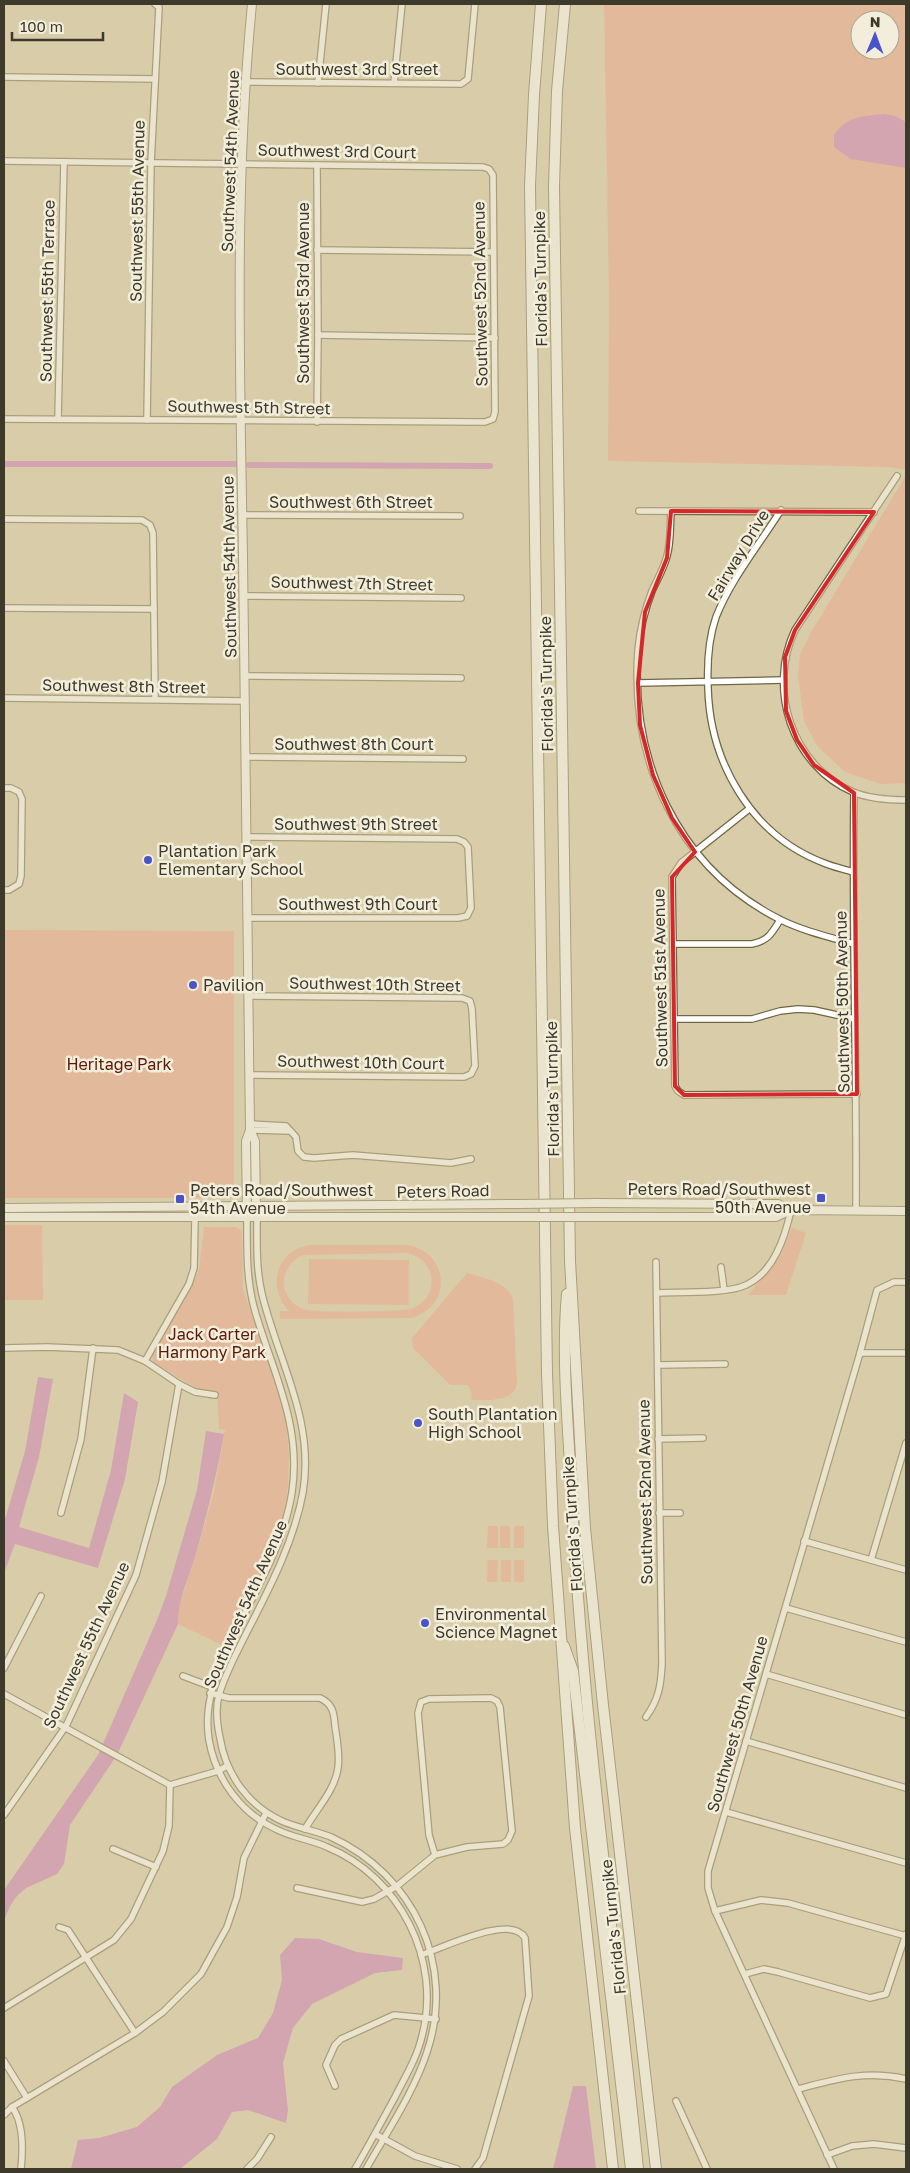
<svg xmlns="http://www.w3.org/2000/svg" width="910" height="2173" font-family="'Golos Text',sans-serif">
	<rect width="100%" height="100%" fill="#d8cda8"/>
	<g fill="#ee9f8b" fill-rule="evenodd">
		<path d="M604 4H906V470L888 467 608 461 609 299ZM860 20H890V50H860Z"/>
		<polygon points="906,475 906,783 881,784 845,772 817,746 804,721 798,676 800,654 810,634"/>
		<polygon points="4,930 234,931 234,1198 4,1198"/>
		<polygon points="4,1225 42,1225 43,1300 4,1300"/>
		<polygon points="204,1227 237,1227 242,1232 243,1289 280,1396 285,1417 289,1453 288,1487 283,1517 272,1546 224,1646 178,1624 178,1609 197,1552 214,1491 225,1430 219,1429 217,1393 196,1388 153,1362 152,1353 189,1292 199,1270"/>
		<polygon points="792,1228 806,1233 786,1295 748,1295 781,1254"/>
		<path d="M311 1245H405C449 1249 454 1307 411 1318L280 1319V1311H289C266 1287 277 1249 311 1245ZM407 1253C437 1259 441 1298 411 1309 398 1312 313 1313 303 1309 290 1304 282 1291 284 1278 286 1268 294 1259 303 1255Z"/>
		<polygon points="309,1259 409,1260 409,1305 308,1304"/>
		<path d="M467 1273C484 1278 505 1281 513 1298L517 1385C511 1403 487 1400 471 1400V1391L468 1385H450L413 1348 412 1338Z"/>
		<polygon points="488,1526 498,1526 498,1548 487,1548"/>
		<rect x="500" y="1526" width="10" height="22"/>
		<rect x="514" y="1526" width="10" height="22"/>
		<polygon points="487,1560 498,1560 497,1582 487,1582"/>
		<rect x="501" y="1560" width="10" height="22"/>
		<rect x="514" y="1560" width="10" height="22"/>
	</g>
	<g fill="#cb73bb">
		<path d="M884 114 895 116 906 122V168L851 159 834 147V135C847 116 863 116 884 114Z"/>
		<polygon points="38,1377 53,1379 39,1457 19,1527 89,1548 111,1470 124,1393 138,1402 125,1479 98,1568 15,1544 4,1573 4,1523 25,1451"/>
		<path d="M206 1431 224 1434C217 1473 208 1511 197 1550 191 1574 177 1599 178 1624L117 1755 70 1825 64 1864 57 1874 26 1888 17 1896 10 1906 4 1921V1890L98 1755 157 1620 166 1596 197 1490Z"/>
		<polygon points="295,1938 319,1939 357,1952 403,1958 402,1970 375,1973 312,2004 293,2028 283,2063 288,2110 286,2123 248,2110 232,2112 217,2139 180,2169 71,2169 78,2140 99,2138 137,2127 160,2107 172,2087 217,2055 258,2038 273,2013 282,1980 280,1955"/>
		<polygon points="573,2086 586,2086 596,2169 553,2169"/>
	</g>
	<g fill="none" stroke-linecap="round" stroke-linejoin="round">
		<g stroke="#cb73bb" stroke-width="6">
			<polyline points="4,464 235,464"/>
			<polyline points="249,465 490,466"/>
		</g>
		<g stroke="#6f6643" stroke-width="8">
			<g id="street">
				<polyline points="4,77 155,79"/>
				<polyline points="244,82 461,84 468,79 475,4"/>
				<polyline points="318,83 326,4"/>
				<polyline points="394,83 402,4"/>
				<polyline points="4,161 483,167 489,169 493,175 495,412 493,419 485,422 4,419"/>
				<polyline points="317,250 493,252"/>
				<polyline points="318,335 495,338"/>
				<polyline points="58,419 64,162"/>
				<polyline points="147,420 151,163 159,7 155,4"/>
				<polyline points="317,422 318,335 317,165"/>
				<path d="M897 476 795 630C767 689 792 766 853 792 870 799 889 800 906 800"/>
				<path d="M781 510C759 545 731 579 716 617 708 640 707 665 708 688 710 763 752 836 824 863 833 867 844 869 853 872"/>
				<polyline points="639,511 874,512"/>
				<path d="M671 511C670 526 671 542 667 556 664 568 657 580 652 591 645 609 640 630 638 650 630 761 677 867 779 919 803 931 829 937 854 944"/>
				<polyline points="242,515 460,516"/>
				<polyline points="4,519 142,520 150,525 153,533 155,699"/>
				<polyline points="243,596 461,598"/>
				<polyline points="4,608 154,609"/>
				<polyline points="244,676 461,678"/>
				<polyline points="638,683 784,680"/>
				<polyline points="4,698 245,701"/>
				<polyline points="245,757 463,759"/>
				<polyline points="4,788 11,788 19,792 22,799 21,876 19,884 9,890 4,890"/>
				<path d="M854 793C852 932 857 1072 856 1211"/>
				<polyline points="749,809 681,863 672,877 675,1086 678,1091 684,1095 857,1094"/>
				<polyline points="246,837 457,839 464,842 468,847 471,908 467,916 458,918 248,918"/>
				<path d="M673 944H752C768 941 772 933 780 920"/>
				<polyline points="249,996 462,998 470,1001 472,1009 475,1066 471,1074 464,1077 249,1075"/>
				<polyline points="675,1019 752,1019 780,1011 798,1009 814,1010 855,1019"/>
				<polyline points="250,1124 286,1126 296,1137 298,1151 304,1157 314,1158 353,1155 451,1163 471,1159"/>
				<polyline points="250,1130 290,1131"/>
				<path d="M247 1218C247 1249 246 1280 255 1311 273 1373 302 1425 292 1492 284 1545 254 1592 232 1640 217 1672 203 1703 209 1740 216 1780 242 1815 280 1831 295 1838 312 1840 327 1847 400 1877 442 1960 422 2036 417 2058 405 2077 395 2097 382 2121 369 2145 355 2169"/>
				<path d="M257 1218C257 1243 256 1269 262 1294 278 1361 315 1420 303 1492 294 1542 269 1589 246 1634 236 1654 225 1674 219 1695 215 1709 217 1724 220 1738 226 1775 249 1807 284 1822 299 1828 316 1831 331 1837 414 1875 456 1965 427 2052 414 2092 387 2132 366 2169"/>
				<polyline points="721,1267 724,1290"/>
				<path d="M657 1293C680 1292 727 1294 746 1285 774 1272 785 1237 791 1210"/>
				<polyline points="4,1348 47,1347 118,1350 145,1361 179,1384 195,1392 215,1395"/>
				<polyline points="860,1353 906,1353"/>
				<polyline points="145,1361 189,1284 194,1268 195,1218"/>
				<polyline points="658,1365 725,1364"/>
				<polyline points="658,1439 703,1438"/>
				<polyline points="61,1513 81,1439 93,1348"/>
				<polyline points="659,1513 680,1513"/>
				<polyline points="804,1541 906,1570"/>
				<polyline points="871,1560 906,1443"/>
				<polyline points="786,1608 906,1642"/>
				<polyline points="4,1668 41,1596"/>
				<polyline points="766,1674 906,1715"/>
				<polyline points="183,1676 212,1687"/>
				<path d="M210 1693 229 1698H320C333 1704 334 1713 335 1726 337 1740 340 1754 338 1768 335 1790 316 1810 305 1829"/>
				<polyline points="4,1694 170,1785 218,1771 227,1766"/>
				<path d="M646 1717C659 1699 661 1685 662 1663L656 1262"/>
				<polyline points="746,1741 906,1788"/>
				<polyline points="726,1812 906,1863"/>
				<polyline points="4,1815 66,1726 136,1575 162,1482 179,1384"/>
				<polyline points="113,1849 156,1867"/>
				<polyline points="297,1888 362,1902 374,1899 397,1886 435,1855 467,1847 503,1844 508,1840 512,1831 500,1707 497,1701 491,1698 429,1699 421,1702 418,1713 429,1835 435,1855"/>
				<polyline points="715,1911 761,1900 788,1903 906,1936"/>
				<polyline points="59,1927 68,1930 135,2033"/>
				<path d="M421 1955C443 1948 512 1913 525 1938L529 1996 483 2158 475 2169"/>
				<polyline points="745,1974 764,1969 778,1972 870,1998 886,1994 906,1934"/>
				<polyline points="4,2008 114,1940 131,1919 163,1851 169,1826 170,1785"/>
				<polyline points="4,2061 27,2098"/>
				<polyline points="335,2086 326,2065 335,2045 341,2039 394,2015 436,2019"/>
				<path d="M798 2089C837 2079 865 2070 906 2079"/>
				<polyline points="676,2101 707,2169"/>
				<path d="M12 2107C24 2123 23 2150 21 2169"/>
				<polyline points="4,2115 12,2107 135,2033 163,2012 201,1974 227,1927 237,1897 244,1858 266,1813"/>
				<polyline points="375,2134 415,2156 457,2169"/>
				<polyline points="827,2155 852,2146 874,2144 906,2148"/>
				<polyline points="247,2169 257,2159 271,2137"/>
				<polyline points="834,2169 715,1911 708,1888 708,1871 860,1353 877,1290 894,1282 906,1282"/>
			</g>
		</g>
		<g stroke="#6f6643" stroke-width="10">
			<g id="secondary">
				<polyline points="250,1130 255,1141 256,1210"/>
				<polyline points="596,1203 778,1204 791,1210"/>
				<polyline points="4,1208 519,1204"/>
				<polyline points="4,1217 519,1217"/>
				<polyline points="596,1217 776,1217 791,1210 906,1211"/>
				<path d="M247 1218 246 1141 250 1130C247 940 246 749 243 558 240 373 234 188 252 4"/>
			</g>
		</g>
		<g stroke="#6f6643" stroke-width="12">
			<g id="highway">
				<polyline points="541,4 534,95 530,186 547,1374 553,1526 575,1828 613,2169"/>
				<polyline points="565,4 557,91 554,186 570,1261 585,1528 603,1705 656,2169"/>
				<path d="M567 1294C561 1360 569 1434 572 1501 583 1725 616 1947 638 2169"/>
				<polyline points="564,1646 573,1671 631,2169"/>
			</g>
		</g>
		<use href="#street" stroke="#fff" stroke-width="5.5"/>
		<use href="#secondary" stroke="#fff" stroke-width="8"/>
		<use href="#highway" stroke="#fff" stroke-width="10"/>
		<g stroke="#6f6643" stroke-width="10" stroke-linecap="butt">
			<g id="secondary-bridge">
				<polyline points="519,1204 596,1203"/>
				<polyline points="519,1217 596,1217"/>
			</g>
		</g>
		<use href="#secondary-bridge" stroke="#fff" stroke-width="8"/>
	</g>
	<path d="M0 0H910V2173H0ZM671 511 874 512 795 630 785 657 786 711 797 740 814 765 854 793 857 1094 684 1095 675 1086 672 877 695 852 672 818 653 775 640 725 638 683 645 612 667 558Z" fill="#d8cda8" fill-opacity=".55" fill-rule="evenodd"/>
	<path fill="none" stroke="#d62828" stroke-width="4" stroke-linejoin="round" d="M671 511 874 512 795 630 785 657 786 711 797 740 814 765 854 793 857 1094 684 1095 675 1086 672 877 695 852 672 818 653 775 640 725 638 683 645 612 667 558Z"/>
	<g fill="#4954c9" stroke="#f3eedb" stroke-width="2">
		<circle cx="148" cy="860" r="5"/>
		<circle cx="193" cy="985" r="5"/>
		<rect x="816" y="1193" width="10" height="10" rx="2.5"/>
		<rect x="175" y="1194" width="10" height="10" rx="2.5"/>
		<circle cx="418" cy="1423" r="5"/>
		<circle cx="425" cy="1623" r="5"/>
	</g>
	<g text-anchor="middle" stroke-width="5" stroke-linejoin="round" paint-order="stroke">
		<g font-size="16" fill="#3e3a2b" stroke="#f3eedb">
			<text x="357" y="75">Southwest 3rd Street</text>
			<text transform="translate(337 151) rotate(1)" y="6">Southwest 3rd Court</text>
			<text transform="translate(230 161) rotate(-88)" y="6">Southwest 54th Avenue</text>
			<text transform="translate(137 211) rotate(-89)" y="6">Southwest 55th Avenue</text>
			<text transform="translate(540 279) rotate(-91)" y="6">Florida's Turnpike</text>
			<text transform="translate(47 291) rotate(-89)" y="6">Southwest 55th Terrace</text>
			<text transform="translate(303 293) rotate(-90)" y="6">Southwest 53rd Avenue</text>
			<text transform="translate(480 294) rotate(-91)" y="6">Southwest 52nd Avenue</text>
			<text transform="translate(249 407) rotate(1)" y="6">Southwest 5th Street</text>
			<text x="351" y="508">Southwest 6th Street</text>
			<text transform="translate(738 555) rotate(-59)" y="6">Fairway Drive</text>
			<text transform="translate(229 567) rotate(-91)" y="6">Southwest 54th Avenue</text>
			<text transform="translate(352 583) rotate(1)" y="6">Southwest 7th Street</text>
			<text transform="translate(546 684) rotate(-91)" y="6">Florida's Turnpike</text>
			<text transform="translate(124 686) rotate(1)" y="6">Southwest 8th Street</text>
			<text x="354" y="750">Southwest 8th Court</text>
			<text x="356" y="830">Southwest 9th Street</text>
			<text x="358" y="910">Southwest 9th Court</text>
			<text transform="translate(660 978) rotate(-91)" y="6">Southwest 51st Avenue</text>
			<text transform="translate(375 984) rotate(1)" y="6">Southwest 10th Street</text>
			<text transform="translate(842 1002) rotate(-91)" y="6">Southwest 50th Avenue</text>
			<text transform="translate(361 1062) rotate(1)" y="6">Southwest 10th Court</text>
			<text transform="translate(552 1089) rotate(-91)" y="6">Florida's Turnpike</text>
			<text transform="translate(443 1191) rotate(-1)" y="6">Peters Road</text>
			<text transform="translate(645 1492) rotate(-91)" y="6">Southwest 52nd Avenue</text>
			<text transform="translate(572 1524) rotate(-94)" y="6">Florida's Turnpike</text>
			<text transform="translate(245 1604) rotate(-66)" y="6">Southwest 54th Avenue</text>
			<text transform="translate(86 1645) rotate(-65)" y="6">Southwest 55th Avenue</text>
			<text transform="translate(737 1724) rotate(-74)" y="6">Southwest 50th Avenue</text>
			<text transform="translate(613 1927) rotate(-96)" y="6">Florida's Turnpike</text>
		</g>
		<g font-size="16" fill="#3e3a2b" stroke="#f3eedb" text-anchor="start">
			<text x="158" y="857">Plantation Park<tspan x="158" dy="18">Elementary School</tspan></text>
			<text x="203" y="991">Pavilion</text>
			<text x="811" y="1195" text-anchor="end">Peters Road/Southwest<tspan x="811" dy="18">50th Avenue</tspan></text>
			<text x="190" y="1196">Peters Road/Southwest<tspan x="190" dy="18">54th Avenue</tspan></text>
			<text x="428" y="1420">South Plantation<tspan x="428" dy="18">High School</tspan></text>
			<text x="435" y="1620">Environmental<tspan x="435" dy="18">Science Magnet</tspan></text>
		</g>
		<g font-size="16" fill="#5c1707" stroke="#f3eedb">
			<text x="119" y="1070">Heritage Park</text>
			<text x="212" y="1340">Jack Carter<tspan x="212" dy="18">Harmony Park</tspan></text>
		</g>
	</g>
	<rect width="910" height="2173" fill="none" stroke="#3e3a2b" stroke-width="10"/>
	<g transform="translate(875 35) rotate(1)"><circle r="24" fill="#f3eedb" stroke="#aba695"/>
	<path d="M0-4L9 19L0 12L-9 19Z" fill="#4954c9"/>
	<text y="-8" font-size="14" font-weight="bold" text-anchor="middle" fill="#3e3a2b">N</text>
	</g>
	<path d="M12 32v8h91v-8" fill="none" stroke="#3e3a2b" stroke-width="2.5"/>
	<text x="20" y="32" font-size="15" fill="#3e3a2b" stroke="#f3eedb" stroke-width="4" paint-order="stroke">100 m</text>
</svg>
